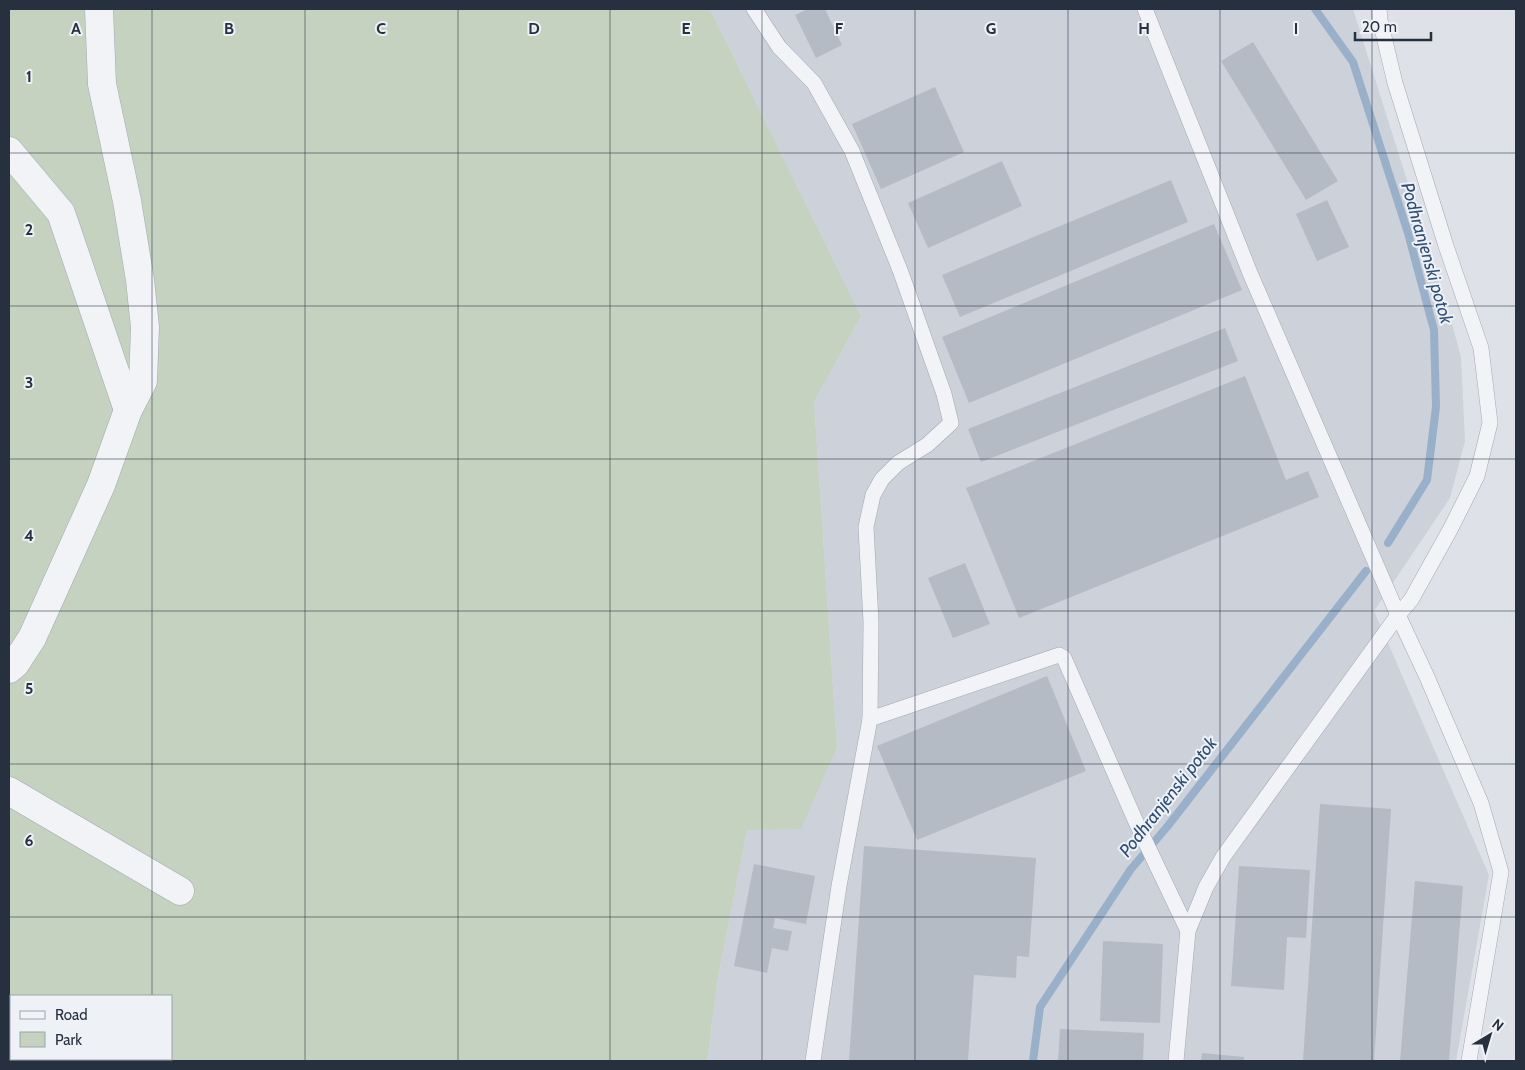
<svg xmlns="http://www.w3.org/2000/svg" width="1525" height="1070" font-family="Cabin,sans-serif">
	<rect width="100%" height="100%" fill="#dee2e8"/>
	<polygon fill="#ccd1da" points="710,9 1353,9 1451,320 1461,357 1465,441 1450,498 1374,611 1489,875 1456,1061 707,1061 718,977 747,830 837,747 814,402 861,316"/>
	<path fill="#c4d2bf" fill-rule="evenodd" d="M9 9H710L861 316 814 402 837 747 801 829 747 830 718 977 707 1061H9ZM11 996H171V1059H11Z"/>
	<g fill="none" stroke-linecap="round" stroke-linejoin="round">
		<g stroke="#98b0c9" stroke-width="8">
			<polyline points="1315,9 1353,62 1408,233 1434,330 1436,407 1427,480 1388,543"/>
			<polyline points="1033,1061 1040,1007 1131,869 1167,827 1366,571"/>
		</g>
	</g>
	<g fill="#b5bbc5">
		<polygon points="808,9 825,9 842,45 816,58 795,15"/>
		<polygon points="1253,42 1338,181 1306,200 1221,61"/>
		<polygon points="935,87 964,152 881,189 852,124"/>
		<polygon points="1002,161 1022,206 928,248 908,203"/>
		<polygon points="1171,180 1188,222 960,317 942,275"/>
		<polygon points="1327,200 1349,247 1317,261 1296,214"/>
		<polygon points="1214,224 1242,290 969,403 942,337"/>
		<polygon points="1225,328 1238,361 981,462 968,429"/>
		<polygon points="1245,376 1286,480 1308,471 1319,497 1019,618 966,488"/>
		<polygon points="965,563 990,624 953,638 928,578"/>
		<polygon points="1047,676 1086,771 917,840 877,746"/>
		<polygon points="1320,804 1391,809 1374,1061 1303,1061"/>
		<polygon points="864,846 1036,858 1029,957 1017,956 1016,978 974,975 968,1061 849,1061"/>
		<polygon points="754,864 815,876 806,924 775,918 773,928 792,931 788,951 772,948 767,973 734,966"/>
		<polygon points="1239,866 1310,870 1306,938 1287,937 1284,990 1231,986"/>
		<polygon points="1415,881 1463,886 1449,1061 1400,1061"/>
		<polygon points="1103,941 1163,944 1160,1023 1100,1021"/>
		<polygon points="1060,1029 1144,1033 1143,1061 1058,1061"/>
		<polygon points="1202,1053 1244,1057 1244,1061 1201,1061"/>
	</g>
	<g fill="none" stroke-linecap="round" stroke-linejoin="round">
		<g stroke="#a3a9b2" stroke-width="16">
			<g id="service">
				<polyline points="754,9 779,47 814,83 852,151 900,270 944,394 951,423 927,445 898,463 882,479 873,495 866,527 871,622 870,719"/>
				<polyline points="1145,9 1250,273 1398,615 1427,677 1481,803 1501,872 1469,1061"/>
				<polyline points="813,1061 839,886 870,719 1059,655 1064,658 1136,822 1188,931"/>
				<polyline points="1176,1061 1188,931 1206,887 1223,857 1398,615 1411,600 1451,528 1477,476 1490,423 1481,348 1446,246 1395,83 1380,20 1379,9"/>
			</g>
		</g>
		<g stroke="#a3a9b2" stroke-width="29">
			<g id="minor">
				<polyline points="9,151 61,213 128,410"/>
				<polyline points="9,669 15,664 32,638 101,485 128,410 143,381 145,327 140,280 127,201 102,84 99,9"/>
				<polyline points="9,791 180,891"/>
			</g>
		</g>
		<use href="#service" stroke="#f1f3f6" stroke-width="15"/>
		<use href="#minor" stroke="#f1f3f6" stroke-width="28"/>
	</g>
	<path fill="none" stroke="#27303f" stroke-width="1" stroke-opacity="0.55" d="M152 9V996M305 9V1061M458 9V1061M610 9V1061M762 9V1061M915 9V1061M1068 9V1061M1220 9V1061M1372 9V1061M9 153H1516M9 306H1516M9 459H1516M9 611H1516M9 764H1516M9 917H1516M152 1059V1061"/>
	<g text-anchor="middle" stroke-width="4" stroke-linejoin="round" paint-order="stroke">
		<g font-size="18" font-style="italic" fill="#304f74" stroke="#eef1f6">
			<text transform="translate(1427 253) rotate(74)" y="6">Podhranjenski potok</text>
			<text transform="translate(1168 797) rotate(-52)" y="6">Podhranjenski potok</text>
		</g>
	</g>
	<g font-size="16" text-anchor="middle" font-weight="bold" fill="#27303f" stroke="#eef1f6" stroke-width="4" stroke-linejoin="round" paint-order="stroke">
		<text x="76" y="34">A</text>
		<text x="229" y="34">B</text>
		<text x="381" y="34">C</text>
		<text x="534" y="34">D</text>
		<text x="686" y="34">E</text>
		<text x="839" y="34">F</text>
		<text x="991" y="34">G</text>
		<text x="1144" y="34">H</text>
		<text x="1296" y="34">I</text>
		<text x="29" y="82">1</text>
		<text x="29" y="235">2</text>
		<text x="29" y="388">3</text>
		<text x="29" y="541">4</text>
		<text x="29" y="694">5</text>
		<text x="29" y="846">6</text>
	</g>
	<rect width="1525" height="1070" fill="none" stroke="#27303f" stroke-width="20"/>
	<rect x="10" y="995" width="162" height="65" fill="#eef1f6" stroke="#9ea4ad"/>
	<rect x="20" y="1011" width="25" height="8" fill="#f1f3f6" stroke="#9ea4ad"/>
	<text x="55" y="1020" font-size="15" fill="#27303f">Road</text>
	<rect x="20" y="1032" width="25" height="15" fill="#c4d2bf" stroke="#9ea4ad"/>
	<text x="55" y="1045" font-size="15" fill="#27303f">Park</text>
	<g transform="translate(1490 1035) rotate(38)" stroke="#eef1f6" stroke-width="4" paint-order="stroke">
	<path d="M0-4L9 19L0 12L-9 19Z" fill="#27303f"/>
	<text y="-8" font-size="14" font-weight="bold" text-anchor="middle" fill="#27303f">N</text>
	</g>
	<path d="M1355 32v8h76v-8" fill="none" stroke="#27303f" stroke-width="2.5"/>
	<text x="1362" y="32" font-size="15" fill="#27303f" stroke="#eef1f6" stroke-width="4" paint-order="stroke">20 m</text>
</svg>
